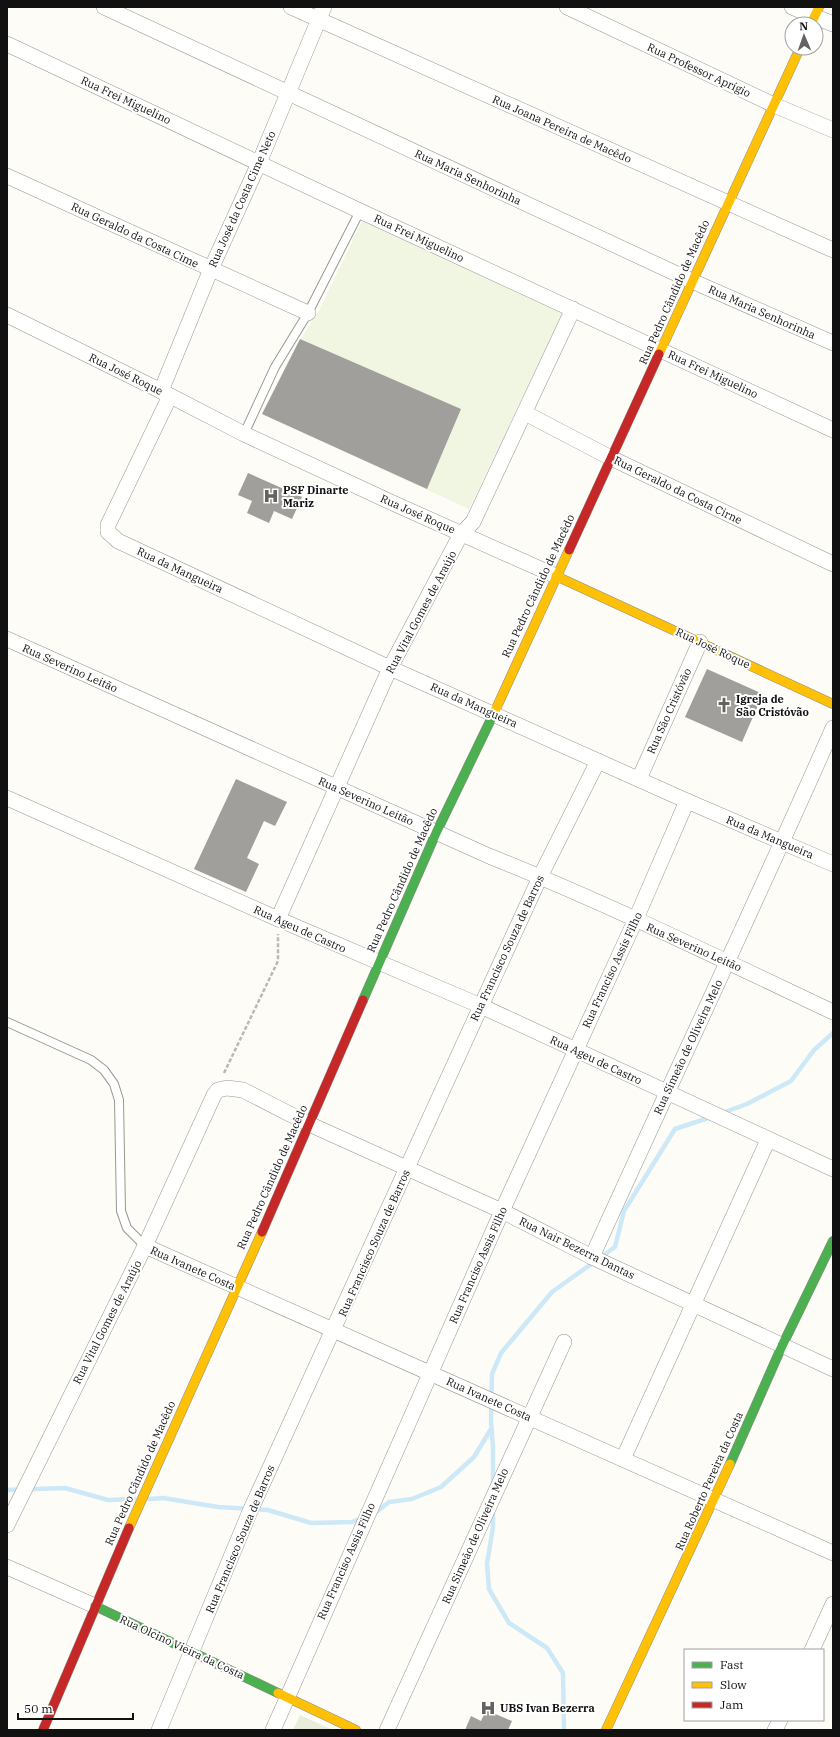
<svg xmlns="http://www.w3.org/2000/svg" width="840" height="1737" font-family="'IBM Plex Serif',serif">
	<rect width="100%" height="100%" fill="#fdfcf7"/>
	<polygon fill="#e9eedb" points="300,1715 333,1730 293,1730"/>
	<polygon fill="#f0f6e1" points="364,217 565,309 469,509 262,414 294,350 321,307"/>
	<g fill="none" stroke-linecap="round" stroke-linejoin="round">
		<g stroke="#cde8f7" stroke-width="4.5">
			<polyline points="722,1113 747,1104 791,1081 814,1050 833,1033"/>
			<polyline points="493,1484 493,1447 491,1422 492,1374 501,1353 552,1292 615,1247 624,1211 675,1129 711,1117"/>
			<polyline points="7,1490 65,1488 108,1500 134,1499"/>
			<polyline points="149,1499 163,1498 218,1507 268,1510 311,1523 352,1522 362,1518"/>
			<polyline points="493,1509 493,1527 487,1564 489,1589 509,1623 547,1648 563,1673 564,1730"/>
			<polyline points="375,1513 389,1502 412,1499 441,1487 474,1457 491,1429"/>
		</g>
	</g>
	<g fill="#a19f9c">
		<polygon points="300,339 461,409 427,489 262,414"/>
		<polygon points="248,473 302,497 292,519 274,511 269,523 247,513 252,501 238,495"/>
		<polygon points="707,669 763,694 742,742 685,717"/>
		<polygon points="236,779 287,802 275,826 264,821 247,858 259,864 246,892 194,869"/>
		<polygon points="486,1710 512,1721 508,1730 465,1730 471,1716 481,1721"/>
	</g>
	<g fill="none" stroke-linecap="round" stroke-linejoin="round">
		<g stroke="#979795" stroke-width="10">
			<g id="lane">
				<polyline points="244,434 275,367 308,313 360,211"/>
				<polyline points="7,1022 91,1060 104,1070 114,1084 119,1100 121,1211 127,1228 145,1246"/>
			</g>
		</g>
		<g stroke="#979795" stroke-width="16">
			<g id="street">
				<polyline points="104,7 692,281 833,343"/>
				<polyline points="291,7 833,250"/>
				<polyline points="567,7 774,105 833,130"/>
				<polyline points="792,7 833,24"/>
				<polyline points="7,44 360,211 833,430"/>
				<polyline points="7,176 308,313"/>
				<polyline points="7,315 161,391 244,434 395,504 556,576"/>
				<polyline points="161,391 211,269 259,163 324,7"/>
				<polyline points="170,396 108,525 108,532 118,541 390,668 687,801 833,864"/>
				<polyline points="525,413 611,458 833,564"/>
				<path d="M7 639 489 856C606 903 719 958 833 1012"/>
				<polyline points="639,779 700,642"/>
				<polyline points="7,798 278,919 481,1006 833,1169"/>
				<polyline points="278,919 390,668 461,534 473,522 573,309"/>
				<polyline points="145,1246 833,1553"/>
				<path d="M592 1257C672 1080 755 905 833 728"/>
				<polyline points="623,1459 768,1140"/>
				<polyline points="7,1525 145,1246 214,1095 218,1090 227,1088 243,1090 309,1124 502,1211 592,1257 833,1369"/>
				<polyline points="7,1567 95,1606"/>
				<polyline points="812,1650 833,1604"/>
				<polyline points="159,1730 251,1509 540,877 598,761"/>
				<polyline points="273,1730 502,1211 635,921 687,801"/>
				<polyline points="387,1730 564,1342"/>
				<polyline points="775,1730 780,1720"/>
			</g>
		</g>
		<g stroke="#8e8d8b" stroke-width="10">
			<g id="fast">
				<polyline points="363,1000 436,833 494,713"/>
				<polyline points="730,1464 782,1346 833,1241"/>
				<polyline points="95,1606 278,1693"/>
			</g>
		</g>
		<g stroke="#8e8d8b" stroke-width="10">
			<g id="slow">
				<polyline points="811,24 819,7"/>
				<polyline points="659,354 800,48"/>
				<polyline points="556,576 833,704"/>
				<polyline points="494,713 569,550"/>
				<polyline points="129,1528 262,1232"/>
				<polyline points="278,1693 356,1730"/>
				<polyline points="606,1730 730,1464"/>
			</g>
		</g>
		<g stroke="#8e8d8b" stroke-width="10">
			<g id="jam">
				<polyline points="569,550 659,354"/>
				<polyline points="262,1232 363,1000"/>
				<polyline points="43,1730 129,1528"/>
			</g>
		</g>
		<polyline stroke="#b9b9b8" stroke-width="2.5" stroke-dasharray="4 2" stroke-linecap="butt" points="224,1073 278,961 278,934"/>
		<use href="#lane" stroke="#fffffe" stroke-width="8"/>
		<use href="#street" stroke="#fffffe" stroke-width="15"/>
		<use href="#fast" stroke="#4caf50" stroke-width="9"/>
		<use href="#slow" stroke="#ffc107" stroke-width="9"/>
		<use href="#jam" stroke="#c62828" stroke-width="9"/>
	</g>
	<defs>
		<g id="hospital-bare" transform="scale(1.2)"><path d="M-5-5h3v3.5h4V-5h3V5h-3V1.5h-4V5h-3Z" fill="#646362" stroke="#fff" stroke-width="2.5" paint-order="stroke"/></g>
		<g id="church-bare" transform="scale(1.2)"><path d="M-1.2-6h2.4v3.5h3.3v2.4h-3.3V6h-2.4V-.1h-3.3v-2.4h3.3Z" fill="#646362" stroke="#fff" stroke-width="2.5" paint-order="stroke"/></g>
	</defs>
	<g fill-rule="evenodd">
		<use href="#hospital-bare" x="271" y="496"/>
		<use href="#church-bare" x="724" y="705"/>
		<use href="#hospital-bare" x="488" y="1708"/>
	</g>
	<g text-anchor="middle" stroke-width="4" stroke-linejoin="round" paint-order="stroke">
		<g font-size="11" fill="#111" stroke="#fff">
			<text transform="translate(699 70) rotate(25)" y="4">Rua Professor Aprígio</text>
			<text transform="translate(126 100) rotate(25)" y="4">Rua Frei Miguelino</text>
			<text transform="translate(562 129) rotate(24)" y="4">Rua Joana Pereira de Macêdo</text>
			<text transform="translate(468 177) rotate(25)" y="4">Rua Maria Senhorinha</text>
			<text transform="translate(242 199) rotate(-66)" y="4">Rua José da Costa Cime Neto</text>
			<text transform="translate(135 235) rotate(25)" y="4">Rua Geraldo da Costa Cime</text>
			<text transform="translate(419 238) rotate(25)" y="4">Rua Frei Miguelino</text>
			<text transform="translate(674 292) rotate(-66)" y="4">Rua Pedro Cândido de Macêdo</text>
			<text transform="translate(762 312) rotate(24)" y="4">Rua Maria Senhorinha</text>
			<text transform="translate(126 374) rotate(26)" y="4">Rua José Roque</text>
			<text transform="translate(713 374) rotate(25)" y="4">Rua Frei Miguelino</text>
			<text transform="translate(678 490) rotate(26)" y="4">Rua Geraldo da Costa Cirne</text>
			<text transform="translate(418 514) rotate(24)" y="4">Rua José Roque</text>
			<text transform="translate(180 570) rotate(25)" y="4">Rua da Mangueira</text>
			<text transform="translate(538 586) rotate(-65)" y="4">Rua Pedro Cândido de Macêdo</text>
			<text transform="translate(421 612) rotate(-62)" y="4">Rua Vital Gomes de Araújo</text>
			<text transform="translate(713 648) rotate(25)" y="4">Rua José Roque</text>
			<text transform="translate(70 668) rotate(24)" y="4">Rua Severino Leitão</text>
			<text transform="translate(474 705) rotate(24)" y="4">Rua da Mangueira</text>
			<text transform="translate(669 711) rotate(-66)" y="4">Rua São Cristóvão</text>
			<text transform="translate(366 801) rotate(24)" y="4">Rua Severino Leitão</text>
			<text transform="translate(770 837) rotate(23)" y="4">Rua da Mangueira</text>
			<text transform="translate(402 880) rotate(-66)" y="4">Rua Pedro Cândido de Macêdo</text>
			<text transform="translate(300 929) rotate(24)" y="4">Rua Ageu de Castro</text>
			<text transform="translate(694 947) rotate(24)" y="4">Rua Severino Leitão</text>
			<text transform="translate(507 948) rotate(-65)" y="4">Rua Francisco Souza de Barros</text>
			<text transform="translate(612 970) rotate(-65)" y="4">Rua Franciso Assis Filho</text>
			<text transform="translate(688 1047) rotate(-65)" y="4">Rua Simeão de Oliveira Melo</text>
			<text transform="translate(596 1060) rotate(25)" y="4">Rua Ageu de Castro</text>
			<text transform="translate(272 1177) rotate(-66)" y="4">Rua Pedro Cândido de Macêdo</text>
			<text transform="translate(374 1243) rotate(-66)" y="4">Rua Francisco Souza de Barros</text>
			<text transform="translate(577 1248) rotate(26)" y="4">Rua Nair Bezerra Dantas</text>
			<text transform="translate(478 1265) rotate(-66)" y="4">Rua Franciso Assis Filho</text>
			<text transform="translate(193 1268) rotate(24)" y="4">Rua Ivanete Costa</text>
			<text transform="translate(107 1322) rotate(-63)" y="4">Rua Vital Gomes de Araújo</text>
			<text transform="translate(489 1399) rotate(24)" y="4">Rua Ivanete Costa</text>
			<text transform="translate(140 1473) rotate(-66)" y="4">Rua Pedro Cândido de Macêdo</text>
			<text transform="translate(709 1481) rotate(-66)" y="4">Rua Roberto Pereira da Costa</text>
			<text transform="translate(475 1536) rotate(-66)" y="4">Rua Simeão de Oliveira Melo</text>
			<text transform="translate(240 1539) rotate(-67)" y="4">Rua Francisco Souza de Barros</text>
			<text transform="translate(346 1561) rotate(-66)" y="4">Rua Franciso Assis Filho</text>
			<text transform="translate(182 1647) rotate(25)" y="4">Rua Olcino Vieira da Costa</text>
		</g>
		<g font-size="11" font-weight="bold" fill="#111" stroke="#fff" text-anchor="start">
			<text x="283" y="494">PSF Dinarte<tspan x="283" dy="13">Mariz</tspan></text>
			<text x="736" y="703">Igreja de<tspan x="736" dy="13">São Cristóvão</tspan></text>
			<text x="500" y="1712">UBS Ivan Bezerra</text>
		</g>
	</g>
	<rect width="840" height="1737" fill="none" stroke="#111111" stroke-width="16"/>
	<rect x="684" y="1649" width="140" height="72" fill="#ffffff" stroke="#a0a0a0"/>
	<rect x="692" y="1662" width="20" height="6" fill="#4caf50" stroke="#a0a0a0"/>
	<text x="720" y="1669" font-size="12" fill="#111111">Fast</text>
	<rect x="692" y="1682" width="20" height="6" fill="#ffc107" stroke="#a0a0a0"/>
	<text x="720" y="1689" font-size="12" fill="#111111">Slow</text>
	<rect x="692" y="1702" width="20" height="6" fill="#c62828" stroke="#a0a0a0"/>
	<text x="720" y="1709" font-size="12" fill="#111111">Jam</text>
	<g transform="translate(804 36) rotate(358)"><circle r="19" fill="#ffffff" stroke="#a0a0a0"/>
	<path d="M0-3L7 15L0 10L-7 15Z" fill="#646362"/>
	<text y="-6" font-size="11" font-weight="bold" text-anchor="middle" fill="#111111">N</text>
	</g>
	<path d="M18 1713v6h115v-6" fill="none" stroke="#111111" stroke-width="2"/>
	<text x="24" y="1713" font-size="12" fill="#111111" stroke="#ffffff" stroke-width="3" paint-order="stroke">50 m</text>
</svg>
